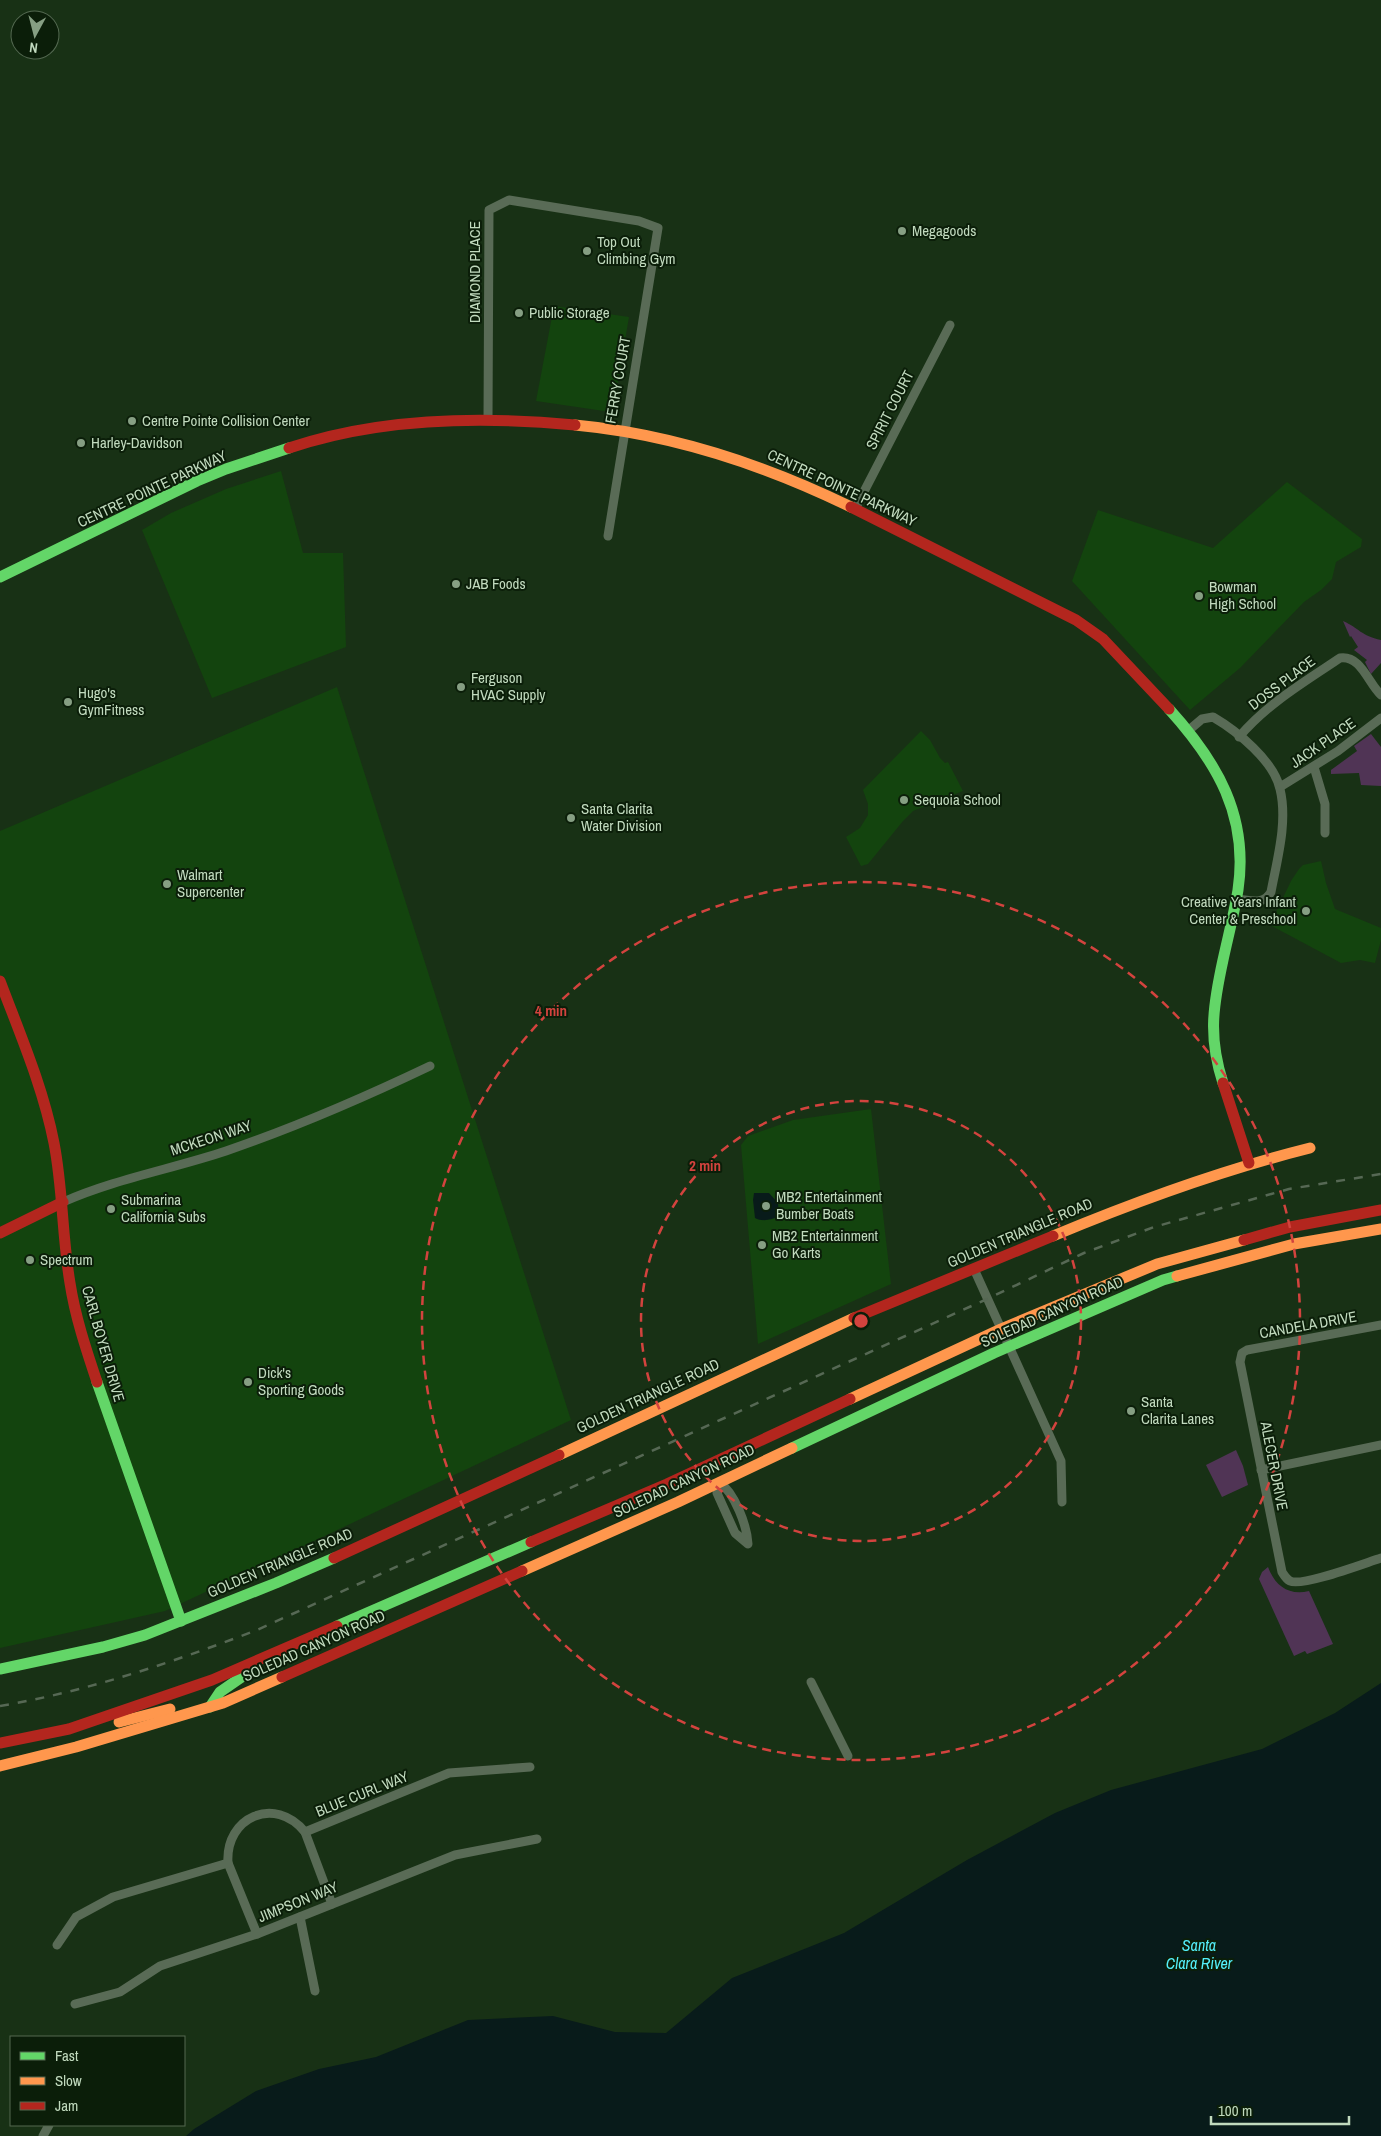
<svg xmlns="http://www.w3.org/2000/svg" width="1381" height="2136" font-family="'Archivo Narrow',sans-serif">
	<rect width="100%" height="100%" fill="#183115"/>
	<g fill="#13440e">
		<polygon points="554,306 629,317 614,405 604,411 536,401"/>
		<polygon points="281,471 303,553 343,553 346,647 212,698 142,530 171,513 226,489"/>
		<polygon points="1287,482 1362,539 1361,547 1336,562 1332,579 1321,590 1304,602 1240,668 1190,710 1072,581 1098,510 1213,548"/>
		<polygon points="337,687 571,1420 165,1611 0,1648 0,831"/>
		<polygon points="921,731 930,740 940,758 945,763 948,762 963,791 913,811 903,821 868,864 861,866 846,837 860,828 868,815 868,804 863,790"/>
		<polygon points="1321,861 1326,883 1335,909 1381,928 1381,940 1375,963 1360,960 1341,963 1270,925 1291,881 1299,869 1303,865"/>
		<polygon points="871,1109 891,1284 758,1344 741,1145 748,1136 793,1120"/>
	</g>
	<g fill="#503455">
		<path d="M1343 621C1359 628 1361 636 1381 640V663L1371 674 1365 662 1367 660 1354 650 1358 647 1351 636 1350 637Z"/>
		<polygon points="1371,734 1381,747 1381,786 1361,785 1359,773 1331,774 1331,770 1357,751 1354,746"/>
		<polygon points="1236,1450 1243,1466 1248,1485 1222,1497 1206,1465"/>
		<path d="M1268 1567C1275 1586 1289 1596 1309 1591L1333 1644 1307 1654 1305 1651 1294 1656 1259 1579 1262 1572Z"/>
	</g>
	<g fill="#081b1a">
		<path d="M754 1193H769L778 1203 779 1216C772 1220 762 1222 755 1218L753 1200Z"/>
		<polygon points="1381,1683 1381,2136 186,2136 194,2129 256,2091 319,2069 376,2057 468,2020 553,2016 615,2032 666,2033 732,1978 844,1933 967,1860 1055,1813 1111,1790 1262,1749 1335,1713"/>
	</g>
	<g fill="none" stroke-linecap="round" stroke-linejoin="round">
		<g stroke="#596b56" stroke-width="9">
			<polyline points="488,419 489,210 509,200 639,221 658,228 608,536"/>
			<polyline points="855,509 950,325"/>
			<path d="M1189 730 1202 719 1213 717C1237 731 1274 761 1280 789 1288 822 1277 860 1271 892 1263 906 1250 900 1236 899"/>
			<path d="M1239 737C1267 704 1304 682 1340 658 1361 655 1368 683 1381 695"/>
			<polyline points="1314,767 1325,804 1325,833"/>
			<polyline points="1280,787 1338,751 1381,718"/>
			<path d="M63 1202C115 1179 172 1169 226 1151 296 1127 363 1098 430 1066"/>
			<polyline points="974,1269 1061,1461 1062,1502"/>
			<path d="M1381 1325 1247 1350 1242 1353 1240 1362 1282 1572C1284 1575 1286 1579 1290 1581 1302 1587 1365 1563 1381 1558"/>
			<polyline points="1261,1470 1381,1445"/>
			<path d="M719 1482C735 1493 747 1526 748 1544L735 1533 717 1493Z"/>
			<polyline points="811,1682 848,1756"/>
			<polyline points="305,1832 332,1904"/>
			<polyline points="228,1863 257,1934"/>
			<polyline points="300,1917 315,1991"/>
			<path d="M57 1945 76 1917 113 1897 228 1863C225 1817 275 1795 305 1832L449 1773 530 1767"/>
			<polyline points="75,2004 120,1992 160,1966 257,1934 455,1855 537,1839"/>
			<polyline points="43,2136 49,2125"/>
		</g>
		<g stroke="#63d668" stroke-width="11">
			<polyline points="0,577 197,481 226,469 289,448"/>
			<path d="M1169 709C1217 762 1249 816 1238 890 1234 914 1228 937 1223 960 1213 1006 1208 1037 1223 1083"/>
			<polyline points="97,1382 181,1621"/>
			<polyline points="792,1448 994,1353 1163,1280 1177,1276"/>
			<polyline points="337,1626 531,1542"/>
			<polyline points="0,1669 103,1647 145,1635 276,1583 334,1558"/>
			<polyline points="210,1707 220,1692 246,1674"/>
		</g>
		<g stroke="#ff974d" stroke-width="11">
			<path d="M575 425C671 434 765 465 851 507"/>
			<path d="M1053 1236C1137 1201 1222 1170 1310 1148"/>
			<polyline points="1177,1276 1294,1244 1381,1229"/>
			<polyline points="850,1399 1001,1329 1157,1264 1244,1240"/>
			<polyline points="559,1455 854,1318"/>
			<polyline points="522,1571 678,1502 792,1448"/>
			<polyline points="119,1722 170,1709"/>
			<polyline points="0,1766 76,1747 223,1703 282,1677"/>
		</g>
		<g stroke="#b3261e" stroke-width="11">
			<path d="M289 448C378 418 482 416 575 425"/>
			<polyline points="851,507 1076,620 1103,639 1169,709"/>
			<path d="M0 981C20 1034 43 1087 54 1143 63 1189 62 1236 70 1283 75 1316 86 1349 97 1382"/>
			<polyline points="1223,1083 1249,1163"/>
			<polyline points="0,1233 63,1202"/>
			<polyline points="1244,1240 1290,1227 1381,1210"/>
			<polyline points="854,1318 1053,1236"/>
			<polyline points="531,1542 667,1484 850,1399"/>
			<polyline points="334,1558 559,1455"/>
			<polyline points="282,1677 522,1571"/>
			<polyline points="0,1743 69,1729 212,1680 337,1626"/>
		</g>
		<path stroke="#566854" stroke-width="2.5" stroke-dasharray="9 9" stroke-linecap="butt" d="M0 1706C89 1691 173 1662 257 1630L987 1299 1084 1253 1154 1227 1289 1189 1381 1174"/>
	</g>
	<g fill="none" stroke="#d3433e" stroke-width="2.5" stroke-dasharray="9 6">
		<circle cx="861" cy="1321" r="220"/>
		<circle cx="861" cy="1321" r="439"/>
	</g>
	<g fill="#869f83" stroke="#0b1e09" stroke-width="2">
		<circle cx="902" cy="231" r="5"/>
		<circle cx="587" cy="251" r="5"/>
		<circle cx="519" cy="313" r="5"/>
		<circle cx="132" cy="421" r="5"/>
		<circle cx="81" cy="443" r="5"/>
		<circle cx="456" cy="584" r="5"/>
		<circle cx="1199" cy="596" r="5"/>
		<circle cx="461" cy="687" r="5"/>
		<circle cx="68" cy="702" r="5"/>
		<circle cx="904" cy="800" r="5"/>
		<circle cx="571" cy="818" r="5"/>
		<circle cx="167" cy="884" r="5"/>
		<circle cx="1306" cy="911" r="5"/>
		<circle cx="766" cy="1206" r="5"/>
		<circle cx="111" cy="1209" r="5"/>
		<circle cx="762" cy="1245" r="5"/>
		<circle cx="30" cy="1260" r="5"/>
		<circle cx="248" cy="1382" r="5"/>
		<circle cx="1131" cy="1411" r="5"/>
	</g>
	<g text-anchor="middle" stroke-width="4" stroke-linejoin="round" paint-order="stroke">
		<g font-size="15" fill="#c1dabe" stroke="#0b1e09" text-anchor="start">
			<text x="912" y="236">Megagoods</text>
			<text x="597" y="247">Top Out<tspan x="597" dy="17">Climbing Gym</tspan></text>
			<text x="529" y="318">Public Storage</text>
			<text x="142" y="426">Centre Pointe Collision Center</text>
			<text x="91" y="448">Harley-Davidson</text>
			<text x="466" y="589">JAB Foods</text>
			<text x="1209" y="592">Bowman<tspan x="1209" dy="17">High School</tspan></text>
			<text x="471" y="683">Ferguson<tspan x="471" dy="17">HVAC Supply</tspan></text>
			<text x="78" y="698">Hugo's<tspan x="78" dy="17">GymFitness</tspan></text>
			<text x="914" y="805">Sequoia School</text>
			<text x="581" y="814">Santa Clarita<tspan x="581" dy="17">Water Division</tspan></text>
			<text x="177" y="880">Walmart<tspan x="177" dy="17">Supercenter</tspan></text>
			<text x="1296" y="907" text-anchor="end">Creative Years Infant<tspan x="1296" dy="17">Center &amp; Preschool</tspan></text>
			<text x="776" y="1202">MB2 Entertainment<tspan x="776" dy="17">Bumber Boats</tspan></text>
			<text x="121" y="1205">Submarina<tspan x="121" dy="17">California Subs</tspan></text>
			<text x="772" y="1241">MB2 Entertainment<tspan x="772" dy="17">Go Karts</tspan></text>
			<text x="40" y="1265">Spectrum</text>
			<text x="258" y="1378">Dick's<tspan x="258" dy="17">Sporting Goods</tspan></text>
			<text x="1141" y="1407">Santa<tspan x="1141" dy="17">Clarita Lanes</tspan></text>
		</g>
		<g font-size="15" fill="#c1dabe" stroke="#0b1e09">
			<text transform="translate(475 272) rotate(-90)" y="5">DIAMOND PLACE</text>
			<text transform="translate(618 380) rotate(-80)" y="5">FERRY COURT</text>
			<text transform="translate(890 410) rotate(-63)" y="5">SPIRIT COURT</text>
			<text transform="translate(842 488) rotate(25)" y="5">CENTRE POINTE PARKWAY</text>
			<text transform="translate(152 489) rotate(-25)" y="5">CENTRE POINTE PARKWAY</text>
			<text transform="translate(1282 683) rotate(-37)" y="5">DOSS PLACE</text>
			<text transform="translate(1323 743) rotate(-35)" y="5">JACK PLACE</text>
			<text transform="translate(211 1138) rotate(-18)" y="5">MCKEON WAY</text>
			<text transform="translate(1020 1233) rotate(-23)" y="5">GOLDEN TRIANGLE ROAD</text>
			<text transform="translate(1052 1312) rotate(-24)" y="5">SOLEDAD CANYON ROAD</text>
			<text transform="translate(1308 1325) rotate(-10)" y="5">CANDELA DRIVE</text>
			<text transform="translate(103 1344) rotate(74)" y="5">CARL BOYER DRIVE</text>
			<text transform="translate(648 1396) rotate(-25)" y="5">GOLDEN TRIANGLE ROAD</text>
			<text transform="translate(1274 1466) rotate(79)" y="5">ALECER DRIVE</text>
			<text transform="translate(684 1481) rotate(-25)" y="5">SOLEDAD CANYON ROAD</text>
			<text transform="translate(280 1563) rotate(-23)" y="5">GOLDEN TRIANGLE ROAD</text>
			<text transform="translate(314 1646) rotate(-24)" y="5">SOLEDAD CANYON ROAD</text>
			<text transform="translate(362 1794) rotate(-22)" y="5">BLUE CURL WAY</text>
			<text transform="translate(298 1902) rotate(-22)" y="5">JIMPSON WAY</text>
		</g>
		<g font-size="16" font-style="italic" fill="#54effa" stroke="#0b1e09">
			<text x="1199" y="1951">Santa<tspan x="1199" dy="18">Clara River</tspan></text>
		</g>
	</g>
	<circle cx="861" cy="1321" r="8" fill="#d3433e" stroke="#0b1e09" stroke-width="2.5"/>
	<g font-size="15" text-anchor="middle" font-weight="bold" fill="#d3433e" stroke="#0b1e09" stroke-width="4" stroke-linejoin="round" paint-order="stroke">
		<text x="551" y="1016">4 min</text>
		<text x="705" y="1171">2 min</text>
	</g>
	<rect x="10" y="2036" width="175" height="90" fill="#0b1e09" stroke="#546951"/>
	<rect x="20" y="2052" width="25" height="8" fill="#63d668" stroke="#546951"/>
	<text x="55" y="2061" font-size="15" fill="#c1dabe">Fast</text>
	<rect x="20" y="2077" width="25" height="8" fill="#ff974d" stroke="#546951"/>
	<text x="55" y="2086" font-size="15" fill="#c1dabe">Slow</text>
	<rect x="20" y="2102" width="25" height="8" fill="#b3261e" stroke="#546951"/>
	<text x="55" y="2111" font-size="15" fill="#c1dabe">Jam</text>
	<g transform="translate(35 35) rotate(187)"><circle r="24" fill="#0b1e09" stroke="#546951"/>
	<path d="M0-4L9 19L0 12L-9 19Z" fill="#869f83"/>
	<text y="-8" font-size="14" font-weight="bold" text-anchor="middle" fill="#c1dabe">N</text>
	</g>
	<path d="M1211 2116v8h138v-8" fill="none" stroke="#c1dabe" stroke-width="2.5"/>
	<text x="1218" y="2116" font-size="15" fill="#c1dabe" stroke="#0b1e09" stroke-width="4" paint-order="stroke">100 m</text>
</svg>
